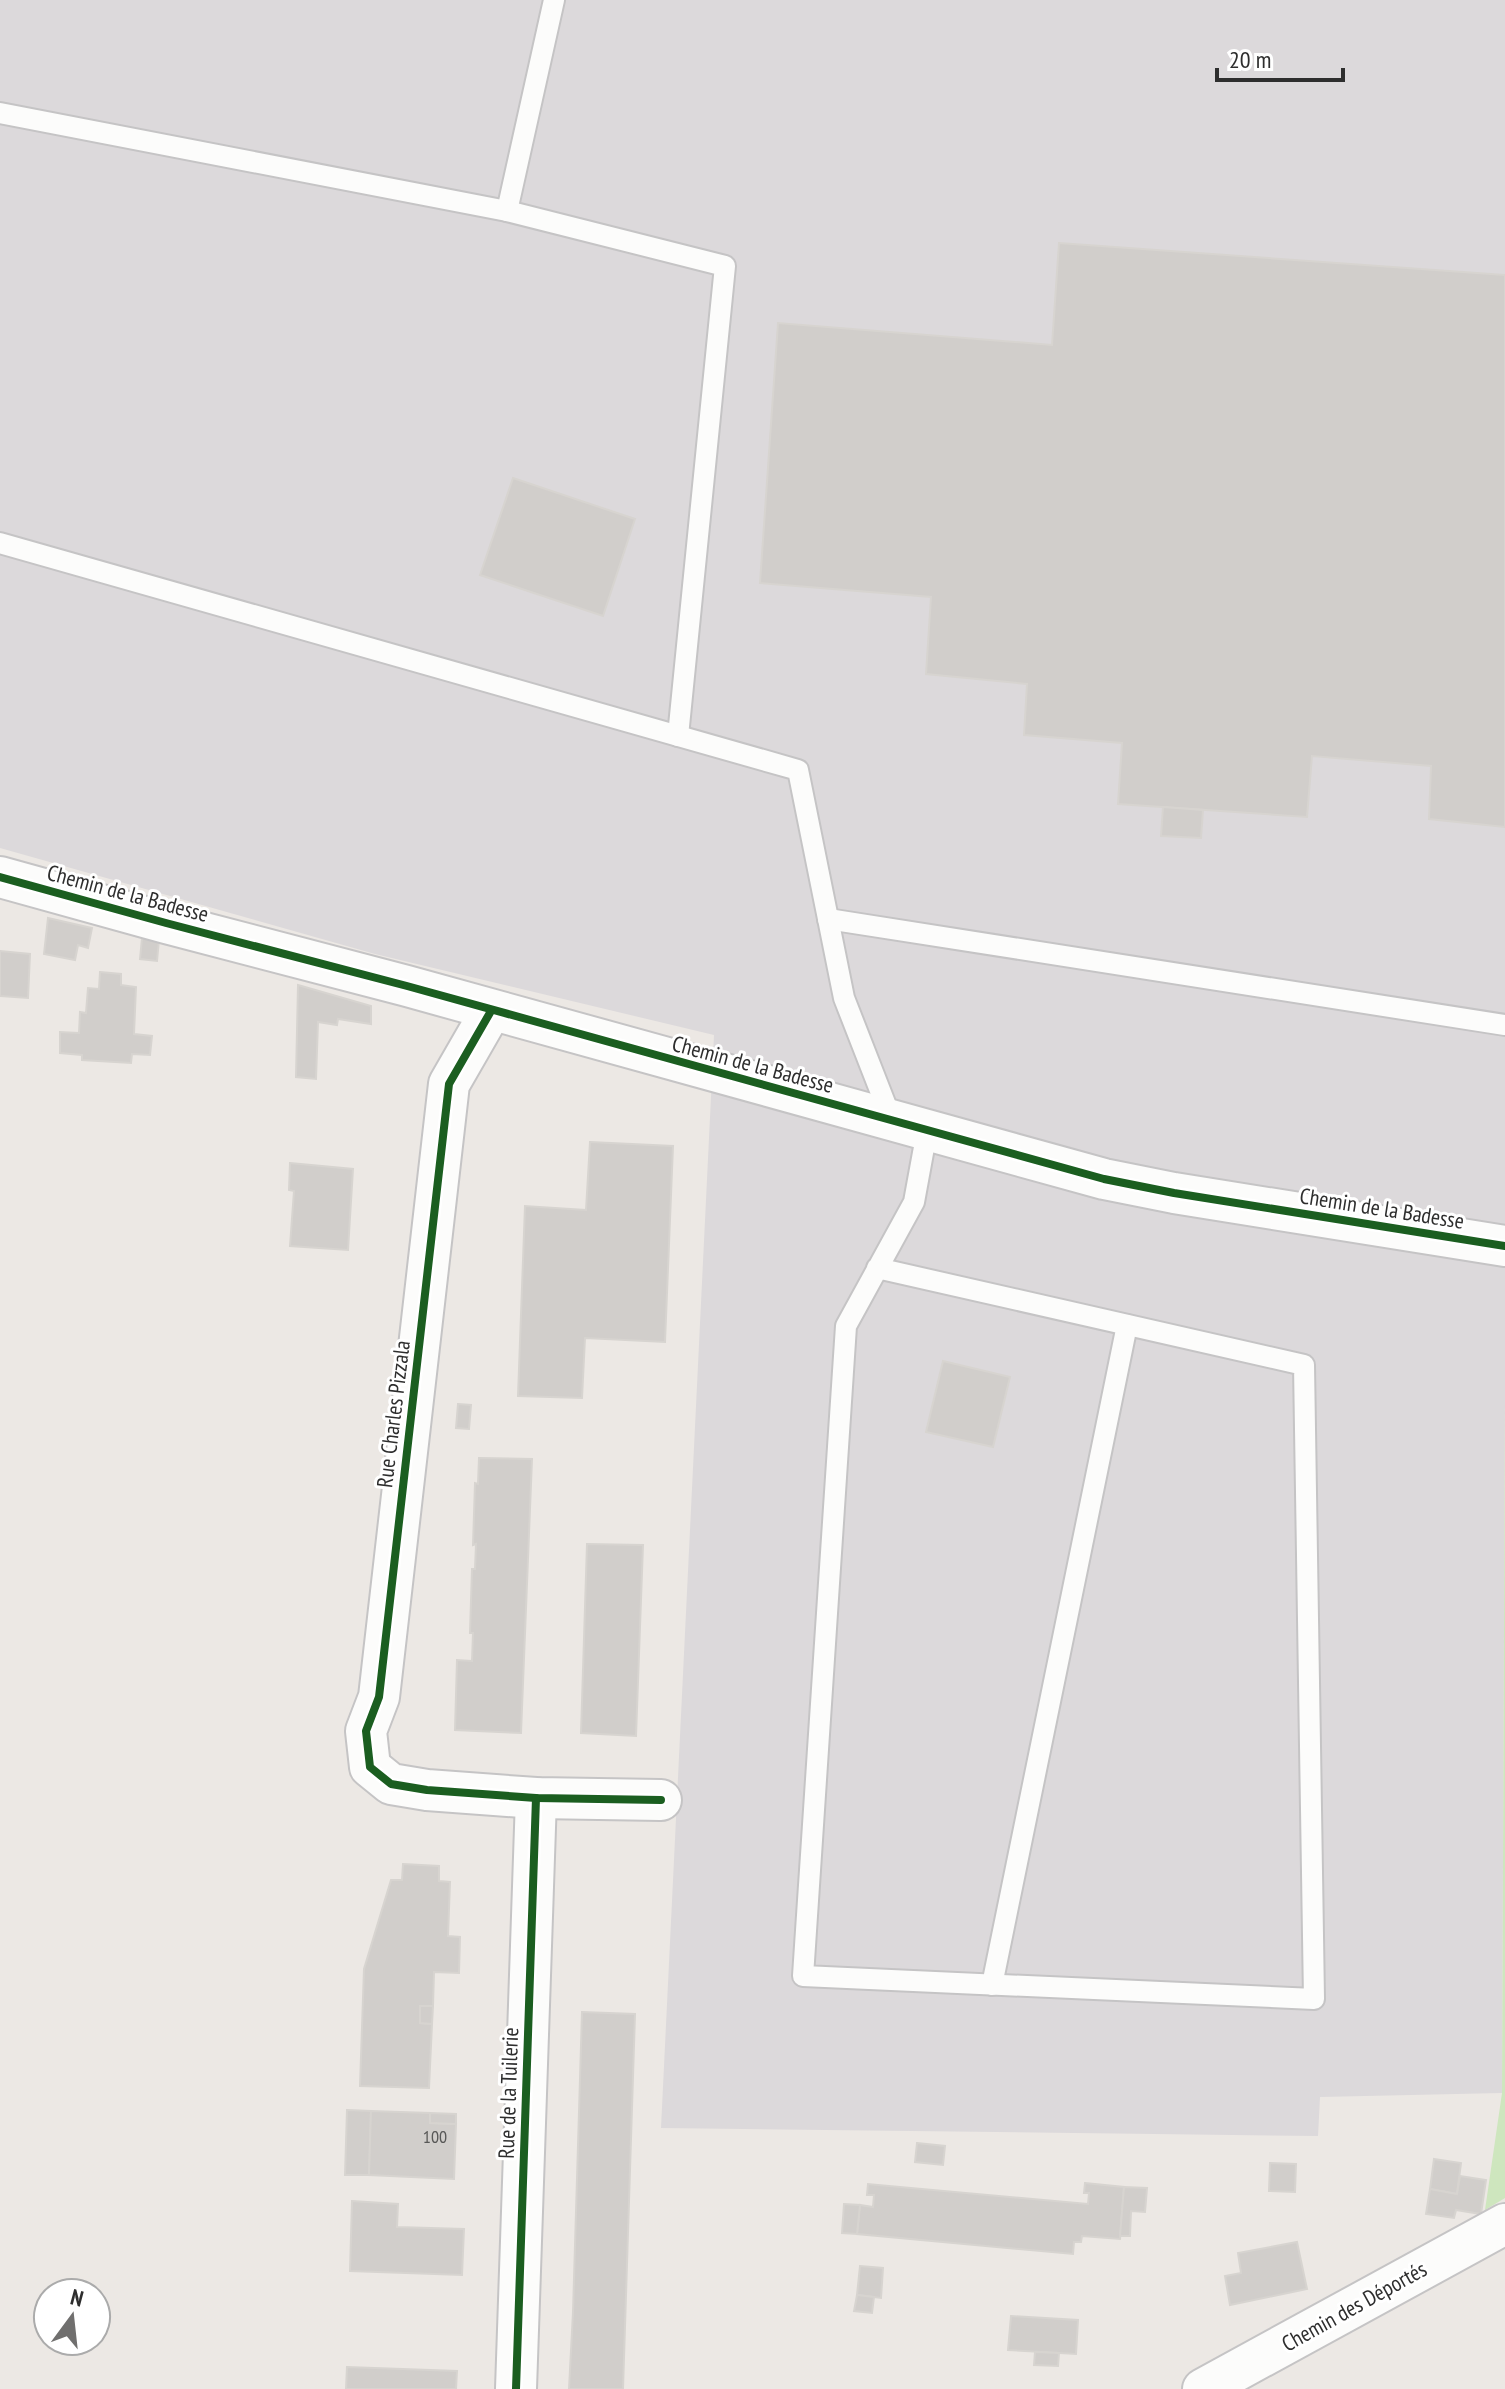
<svg xmlns="http://www.w3.org/2000/svg" width="1505" height="2389" font-family="'PT Sans Narrow',sans-serif">
	<rect width="100%" height="100%" fill="#ece8e4"/>
	<polygon fill="#dcd9db" points="0,0 1505,0 1505,1402 1502,2093 1320,2097 1318,2136 661,2128 714,1035 375,954 0,848"/>
	<polygon fill="#cee6be" points="1505,1402 1505,2198 1485,2210 1502,2093"/>
	<g fill="#d1cecb" stroke="#d7d4d0" stroke-width="2">
		<polygon points="1059,243 1505,275 1505,827 1429,819 1431,766 1312,756 1307,817 1118,804 1122,743 1024,735 1027,684 926,674 931,597 760,583 778,323 1052,345"/>
		<polygon points="513,478 635,519 603,616 480,575"/>
		<polygon points="1163,807 1203,810 1201,838 1161,836"/>
		<polygon points="48,918 92,928 88,948 78,945 75,960 44,954"/>
		<polygon points="142,938 159,940 157,961 140,959"/>
		<polygon points="0,951 30,954 28,998 0,996"/>
		<polygon points="100,972 121,974 121,985 136,987 134,1034 152,1036 150,1055 132,1054 131,1063 82,1060 82,1055 60,1053 60,1032 79,1033 80,1012 86,1013 88,988 99,989"/>
		<polygon points="298,985 371,1006 371,1024 338,1019 337,1025 318,1022 316,1079 296,1077"/>
		<polygon points="590,1142 673,1146 665,1342 585,1338 582,1398 518,1396 525,1206 586,1210"/>
		<polygon points="290,1163 353,1169 348,1250 290,1246 294,1191 289,1190"/>
		<polygon points="943,1361 1010,1377 993,1447 926,1432"/>
		<polygon points="458,1404 471,1405 469,1429 456,1428"/>
		<polygon points="479,1458 532,1459 521,1733 455,1730 457,1660 472,1661 473,1633 470,1633 472,1569 475,1569 476,1544 473,1545 475,1483 478,1484"/>
		<polygon points="587,1544 643,1545 636,1736 581,1733"/>
		<polygon points="403,1864 439,1866 439,1881 450,1882 448,1936 460,1937 459,1973 434,1972 433,2006 420,2006 420,2023 432,2024 429,2088 360,2086 364,1969 391,1880 402,1880"/>
		<polygon points="420,2006 433,2006 432,2024 420,2023"/>
		<polygon points="582,2012 635,2014 623,2389 569,2389 573,2312"/>
		<polygon points="347,2110 371,2111 369,2175 345,2175"/>
		<polygon points="371,2111 430,2113 430,2123 456,2124 454,2179 369,2175"/>
		<polygon points="430,2113 456,2114 456,2124 430,2123"/>
		<polygon points="917,2143 945,2146 943,2165 915,2162"/>
		<polygon points="1434,2159 1461,2163 1457,2194 1430,2189"/>
		<polygon points="1270,2163 1296,2164 1295,2192 1269,2191"/>
		<polygon points="1460,2176 1486,2180 1481,2214 1456,2210 1454,2218 1426,2214 1430,2189 1457,2194"/>
		<polygon points="1085,2183 1124,2187 1120,2239 1082,2236 1081,2242 1074,2242 1073,2254 857,2234 860,2205 873,2207 874,2195 867,2195 868,2184 1088,2204 1089,2193 1084,2193"/>
		<polygon points="1124,2187 1147,2188 1145,2212 1131,2211 1130,2236 1120,2236"/>
		<polygon points="352,2201 398,2204 397,2227 464,2229 462,2275 350,2271"/>
		<polygon points="844,2204 860,2205 857,2234 842,2233"/>
		<polygon points="1297,2242 1307,2289 1230,2305 1225,2276 1241,2273 1238,2253"/>
		<polygon points="860,2266 883,2268 881,2298 857,2295"/>
		<polygon points="857,2295 874,2297 872,2313 854,2311"/>
		<polygon points="1011,2316 1078,2320 1076,2354 1008,2350"/>
		<polygon points="1035,2352 1059,2353 1058,2366 1034,2365"/>
		<polygon points="347,2367 457,2371 456,2389 346,2389"/>
	</g>
	<g fill="none" stroke-linecap="round" stroke-linejoin="round">
		<g stroke="#c5c4c5" stroke-width="24">
			<g id="service">
				<polyline points="554,0 507,211 725,266 678,736"/>
				<polyline points="0,113 507,211"/>
				<polyline points="0,543 798,770 844,998 892,1121"/>
				<polyline points="828,919 1505,1025"/>
				<polyline points="877,1268 1304,1365 1314,1999 803,1976 846,1326 914,1202 927,1131"/>
				<polyline points="992,1985 1127,1325"/>
			</g>
		</g>
		<g stroke="#c5c4c5" stroke-width="44">
			<g id="minor">
				<polyline points="0,877 166,923 407,986 1104,1179 1174,1193 1505,1246"/>
				<polyline points="491,1011 449,1084 379,1697 366,1731 370,1767 391,1784 427,1790 536,1798 661,1800"/>
				<polyline points="516,2389 536,1798"/>
				<polyline points="1203,2389 1505,2224"/>
			</g>
		</g>
		<use href="#service" stroke="#fcfcfb" stroke-width="20"/>
		<use href="#minor" stroke="#fcfcfb" stroke-width="40"/>
		<g stroke="#fff" stroke-width="13">
			<g id="cycleway">
				<polyline points="0,877 166,923 407,986 1104,1179 1174,1193 1505,1246"/>
				<polyline points="491,1011 449,1084 379,1697 366,1731 370,1767 391,1784 427,1790 536,1798 661,1800"/>
				<polyline points="516,2389 536,1798"/>
			</g>
		</g>
		<use href="#cycleway" stroke="#1b5e20" stroke-width="8"/>
	</g>
	<g text-anchor="middle" stroke-width="6" stroke-linejoin="round" paint-order="stroke">
		<g font-size="18" fill="#585857">
			<text x="435" y="2143">100</text>
		</g>
		<g font-size="22" fill="#2e2e2e" stroke="#fff">
			<text transform="translate(128 893) rotate(15)" y="8">Chemin de la Badesse</text>
			<text transform="translate(753 1064) rotate(15)" y="8">Chemin de la Badesse</text>
			<text transform="translate(1382 1208) rotate(9)" y="8">Chemin de la Badesse</text>
			<text transform="translate(393 1414) rotate(-83)" y="8">Rue Charles Pizzala</text>
			<text transform="translate(508 2093) rotate(-88)" y="8">Rue de la Tuilerie</text>
			<text transform="translate(1354 2306) rotate(-29)" y="8">Chemin des Déportés</text>
		</g>
	</g>
	<g transform="translate(72 2317) rotate(15)"><circle r="38" fill="#ffffff" stroke="#ababab" stroke-width="2"/>
	<path d="M0-6L14 30L0 20L-14 30Z" fill="#706f6e"/>
	<text y="-12" font-size="22" font-weight="bold" text-anchor="middle" fill="#2e2e2e">N</text>
	</g>
	<path d="M1217 68v12h126v-12" fill="none" stroke="#2e2e2e" stroke-width="4"/>
	<text x="1229" y="68" font-size="24" fill="#2e2e2e" stroke="#ffffff" stroke-width="6" paint-order="stroke">20 m</text>
</svg>
